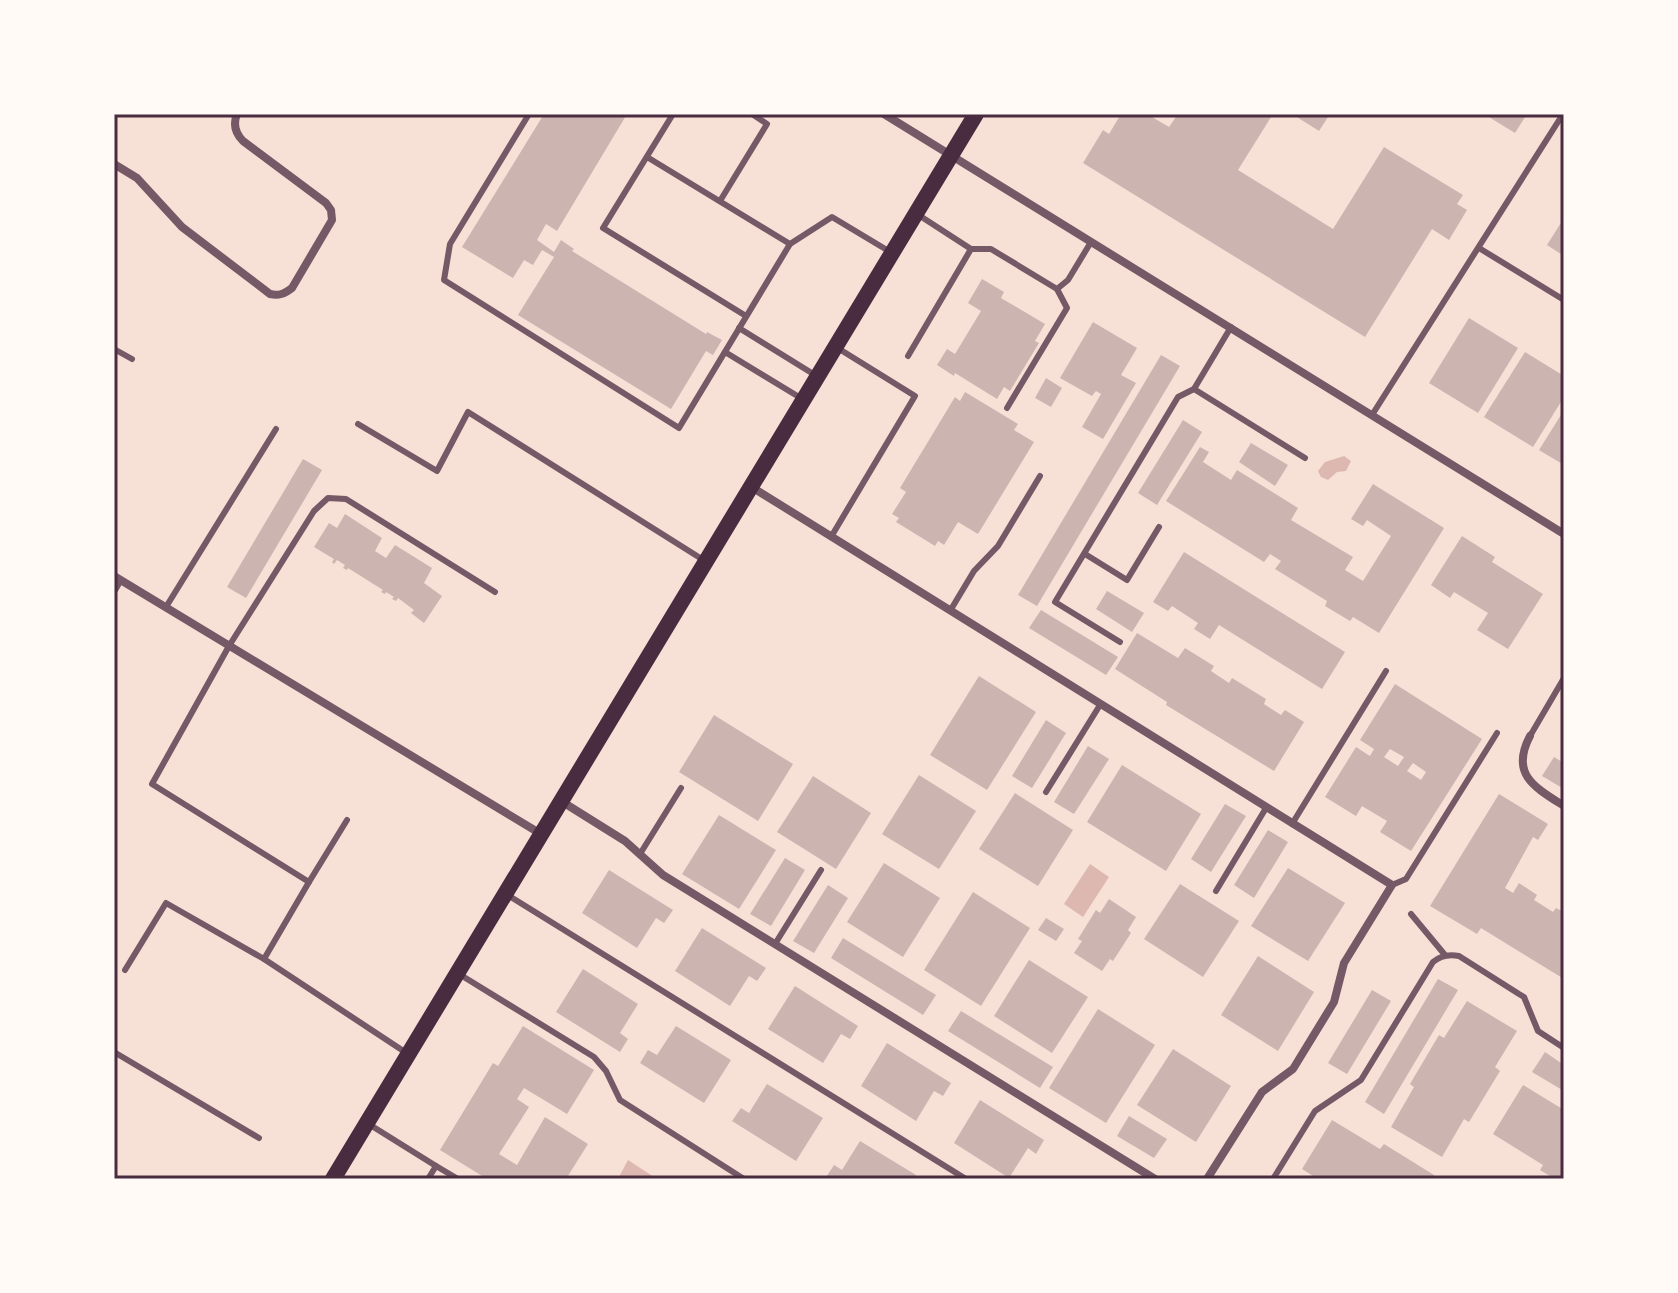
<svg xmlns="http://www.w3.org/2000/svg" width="1678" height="1293" font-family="'Noto Sans',sans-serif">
	<rect width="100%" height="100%" fill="#f7e1d7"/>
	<g fill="#dcb8b0">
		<polygon points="1344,456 1351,461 1346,471 1337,472 1328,480 1321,477 1318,471 1325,462"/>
		<polygon points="1090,864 1109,877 1083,917 1064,904"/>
		<polygon points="628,1160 657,1179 618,1179"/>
	</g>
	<g fill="#ccb4b1" fill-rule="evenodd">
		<polygon points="544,114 627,114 557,231 546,224 537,240 554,252 561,240 574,249 572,251 706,334 707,332 722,340 713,355 706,351 671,409 518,315 554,257 542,250 533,265 524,260 513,278 462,247"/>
		<polygon points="1121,114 1147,114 1169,127 1178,114 1273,114 1238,170 1333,229 1384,147 1463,195 1457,204 1467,210 1449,240 1432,229 1365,337 1083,163 1103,130 1109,134"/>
		<polygon points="1292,114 1330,114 1319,131"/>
		<polygon points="1484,114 1527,114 1515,133"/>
		<polygon points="1564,218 1564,256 1547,245"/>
		<polygon points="982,279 1004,292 1001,298 1045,324 1035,341 1039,343 1010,391 1004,387 997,399 955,373 954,376 937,365 947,349 955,354 981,311 968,303"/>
		<polygon points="1469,318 1518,348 1478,413 1429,383"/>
		<polygon points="1093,322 1137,348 1121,375 1136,383 1103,439 1082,427 1101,394 1096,391 1092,396 1060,378"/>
		<polygon points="1525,352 1564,376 1564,397 1533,447 1484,417"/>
		<polygon points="1161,355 1180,366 1037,606 1018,595"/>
		<polygon points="1046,378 1062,388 1051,407 1035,398"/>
		<polygon points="965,392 1018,424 1014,430 1034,442 978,534 958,522 944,545 938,541 935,546 896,522 899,518 892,514 906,492 900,488 955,397 960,401"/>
		<polygon points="1564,410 1564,465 1539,450"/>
		<polygon points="1183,420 1202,432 1157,505 1138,493"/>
		<polygon points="1251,443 1288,465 1275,486 1239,462"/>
		<polygon points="1200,447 1209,452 1203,462 1231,480 1237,470 1298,508 1291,520 1353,557 1345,570 1363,581 1391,536 1367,520 1363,526 1351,519 1373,484 1444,528 1379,633 1353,617 1350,621 1325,606 1327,601 1275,569 1281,561 1270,554 1264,562 1166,501"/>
		<polygon points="303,459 322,470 246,598 227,587"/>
		<polygon points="345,514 382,538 375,551 386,558 395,545 432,568 424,583 442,596 424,623 411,613 414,610 398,598 396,601 392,599 394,597 386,592 385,594 381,592 383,590 348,568 347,570 343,568 345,565 337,560 334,564 332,562 334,559 314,547 329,523 337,528"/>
		<polygon points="1462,536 1495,557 1492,562 1543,594 1508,649 1477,630 1488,613 1454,592 1450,598 1431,585"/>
		<polygon points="1184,552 1345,652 1322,689 1219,625 1210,639 1194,629 1198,623 1172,606 1168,611 1153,602"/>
		<polygon points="1107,591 1144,613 1132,632 1096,609"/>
		<polygon points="1041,610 1118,657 1106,675 1029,628"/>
		<polygon points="1137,633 1178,658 1185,648 1214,666 1211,671 1229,683 1232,678 1266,699 1264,704 1281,715 1285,710 1304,722 1274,771 1166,705 1167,702 1115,669"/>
		<polygon points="979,676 1036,712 987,790 930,755"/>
		<path d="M1395 684 1482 739 1411 851 1380 832 1387 821 1362 806 1356 816 1325 797 1356 747 1370 756 1374 749 1360 740ZM1390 749 1404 757 1398 766 1384 757ZM1413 763 1426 772 1421 780 1407 771Z"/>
		<polygon points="714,715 793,764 758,821 679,772"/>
		<polygon points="1046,720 1066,733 1032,788 1012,776"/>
		<polygon points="1088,746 1109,759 1074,814 1054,802"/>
		<polygon points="1554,757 1564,763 1564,789 1542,776"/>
		<polygon points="1122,765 1201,814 1166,871 1087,822"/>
		<polygon points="919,775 976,811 939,869 882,834"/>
		<polygon points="813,776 871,813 836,869 777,832"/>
		<polygon points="1015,793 1073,830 1038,886 979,849"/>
		<polygon points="1499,794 1548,824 1538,840 1533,837 1505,888 1513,893 1519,883 1537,895 1534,900 1553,912 1556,908 1564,912 1564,979 1481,928 1477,934 1430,906"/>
		<polygon points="1225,804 1246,816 1211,872 1191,859"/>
		<polygon points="719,815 776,850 739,909 682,874"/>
		<polygon points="1268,830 1288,842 1254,898 1234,885"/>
		<polygon points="785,858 805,870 771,926 750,914"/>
		<polygon points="884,863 940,898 903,957 847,922"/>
		<polygon points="1288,868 1345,903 1308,961 1251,926"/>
		<polygon points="609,870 673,910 664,923 656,918 637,948 582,913"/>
		<polygon points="1180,884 1239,921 1203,977 1144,939"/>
		<polygon points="828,885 848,898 814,953 793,941"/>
		<polygon points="973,892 1030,928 981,1006 924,970"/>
		<polygon points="1109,899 1136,917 1128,930 1131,933 1113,961 1110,959 1102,971 1074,953 1082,941 1078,939 1096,910 1100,913"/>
		<polygon points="1046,918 1064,929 1056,941 1038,930"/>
		<polygon points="702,928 766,968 757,981 749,976 730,1006 675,971"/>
		<polygon points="843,938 936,995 923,1015 831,958"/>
		<polygon points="1258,956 1314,992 1278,1051 1221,1015"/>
		<polygon points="1029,960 1088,997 1052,1053 994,1016"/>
		<polygon points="583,969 638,1004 620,1033 628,1039 620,1052 556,1012"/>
		<polygon points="1438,979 1458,990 1384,1114 1365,1102"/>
		<polygon points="795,986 858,1026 850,1039 841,1034 823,1063 768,1029"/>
		<polygon points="1372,990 1391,1001 1347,1074 1328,1063"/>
		<polygon points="1467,1001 1517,1031 1495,1067 1500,1071 1469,1122 1464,1119 1442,1157 1391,1127 1414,1087 1410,1084 1439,1035 1444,1038"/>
		<polygon points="1098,1009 1155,1045 1106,1123 1049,1088"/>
		<polygon points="961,1011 1053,1067 1040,1088 948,1031"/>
		<polygon points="523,1026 594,1070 567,1114 524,1088 517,1099 529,1107 499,1154 517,1165 545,1117 588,1144 566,1179 487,1179 440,1150 493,1063 498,1066"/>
		<polygon points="676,1026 731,1060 704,1103 640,1063 648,1050 657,1055"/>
		<polygon points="887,1043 951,1083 943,1096 934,1091 916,1121 861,1086"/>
		<polygon points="1173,1049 1231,1086 1196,1142 1137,1105"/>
		<polygon points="1545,1052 1564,1065 1564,1091 1532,1072"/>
		<polygon points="767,1084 823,1118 796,1161 732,1121 741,1108 749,1113"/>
		<polygon points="1523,1085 1564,1110 1564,1179 1555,1179 1540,1170 1543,1165 1493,1134"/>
		<polygon points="980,1100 1044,1140 1036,1154 1028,1148 1009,1178 954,1143"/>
		<polygon points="1129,1116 1167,1139 1154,1158 1117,1136"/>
		<polygon points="1332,1120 1380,1149 1384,1144 1434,1175 1432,1179 1318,1179 1302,1169"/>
		<polygon points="860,1141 916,1175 913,1179 825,1179 834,1165 842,1170"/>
	</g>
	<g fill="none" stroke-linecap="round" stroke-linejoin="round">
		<g stroke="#755966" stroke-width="6">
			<polyline points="529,114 450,244 444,280 679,428 790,244 832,217 892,253"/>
			<polyline points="673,114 603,228 746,316"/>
			<polyline points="647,157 790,244"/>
			<polyline points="720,201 767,124 752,114"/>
			<polyline points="917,214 971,249 991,249 1057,289 1068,280 1091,242"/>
			<polyline points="1479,248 1564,300"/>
			<polyline points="739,328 815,375"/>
			<polyline points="114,349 132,359"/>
			<polyline points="725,352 804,400"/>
			<polyline points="908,356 971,249"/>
			<polyline points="1194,389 1305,458"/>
			<polyline points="1007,408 1067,308 1057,289"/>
			<polyline points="1372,415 1563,114"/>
			<polyline points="358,424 437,471 468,412 705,561"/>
			<polyline points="831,537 915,396 836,347"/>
			<polyline points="1085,554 1127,580 1159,527"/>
			<polyline points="114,592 121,580"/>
			<polyline points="166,607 276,429"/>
			<polyline points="950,611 974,571 998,546 1040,476"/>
			<polyline points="1120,642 1055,602 1178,397 1194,389 1231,327"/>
			<polyline points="1530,736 1564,678"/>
			<polyline points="1046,792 1100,705"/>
			<polyline points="1292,824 1386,671"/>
			<polyline points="640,854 681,788"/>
			<polyline points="309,882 347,820"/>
			<polyline points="1392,885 1406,879 1497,733"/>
			<polyline points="1216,891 1266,808"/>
			<polyline points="506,894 966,1179"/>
			<polyline points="1411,914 1445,955"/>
			<polyline points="775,944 821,870"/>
			<polyline points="125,970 166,903 264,959"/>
			<polyline points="459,974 594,1057 606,1071 620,1100 744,1179"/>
			<polyline points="114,1052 259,1138"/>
			<polyline points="408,1054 264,959 309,882 152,784 229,646 314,511 328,498 346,499 495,592"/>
			<polyline points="367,1123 436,1166 428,1179"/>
			<polyline points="436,1166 458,1179"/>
			<path d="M1273 1179 1315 1111 1361 1080 1433 962C1441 955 1449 954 1459 956L1519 994 1524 997 1538 1031 1564 1048"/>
		</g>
		<g stroke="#755966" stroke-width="8">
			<polyline points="884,114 1564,534"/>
			<path d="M114 164 137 178 182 227 270 294C279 296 284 294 292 288L332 220 331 210 326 203 243 141C235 133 233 124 237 114"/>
			<polyline points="750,486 1392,885 1344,963 1334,1002 1293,1069 1262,1092 1207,1179"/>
			<polyline points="114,576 541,834"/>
			<path d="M1530 736C1510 774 1534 787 1564 806"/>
			<polyline points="561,801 625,841 663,875 1155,1179"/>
		</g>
		<polyline stroke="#4a2c40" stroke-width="16" points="333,1179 976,114"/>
	</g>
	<rect width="1678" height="1293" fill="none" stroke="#fffaf5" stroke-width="232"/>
	<rect x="116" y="116" width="1446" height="1061" fill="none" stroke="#4a2c40" stroke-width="3"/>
</svg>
